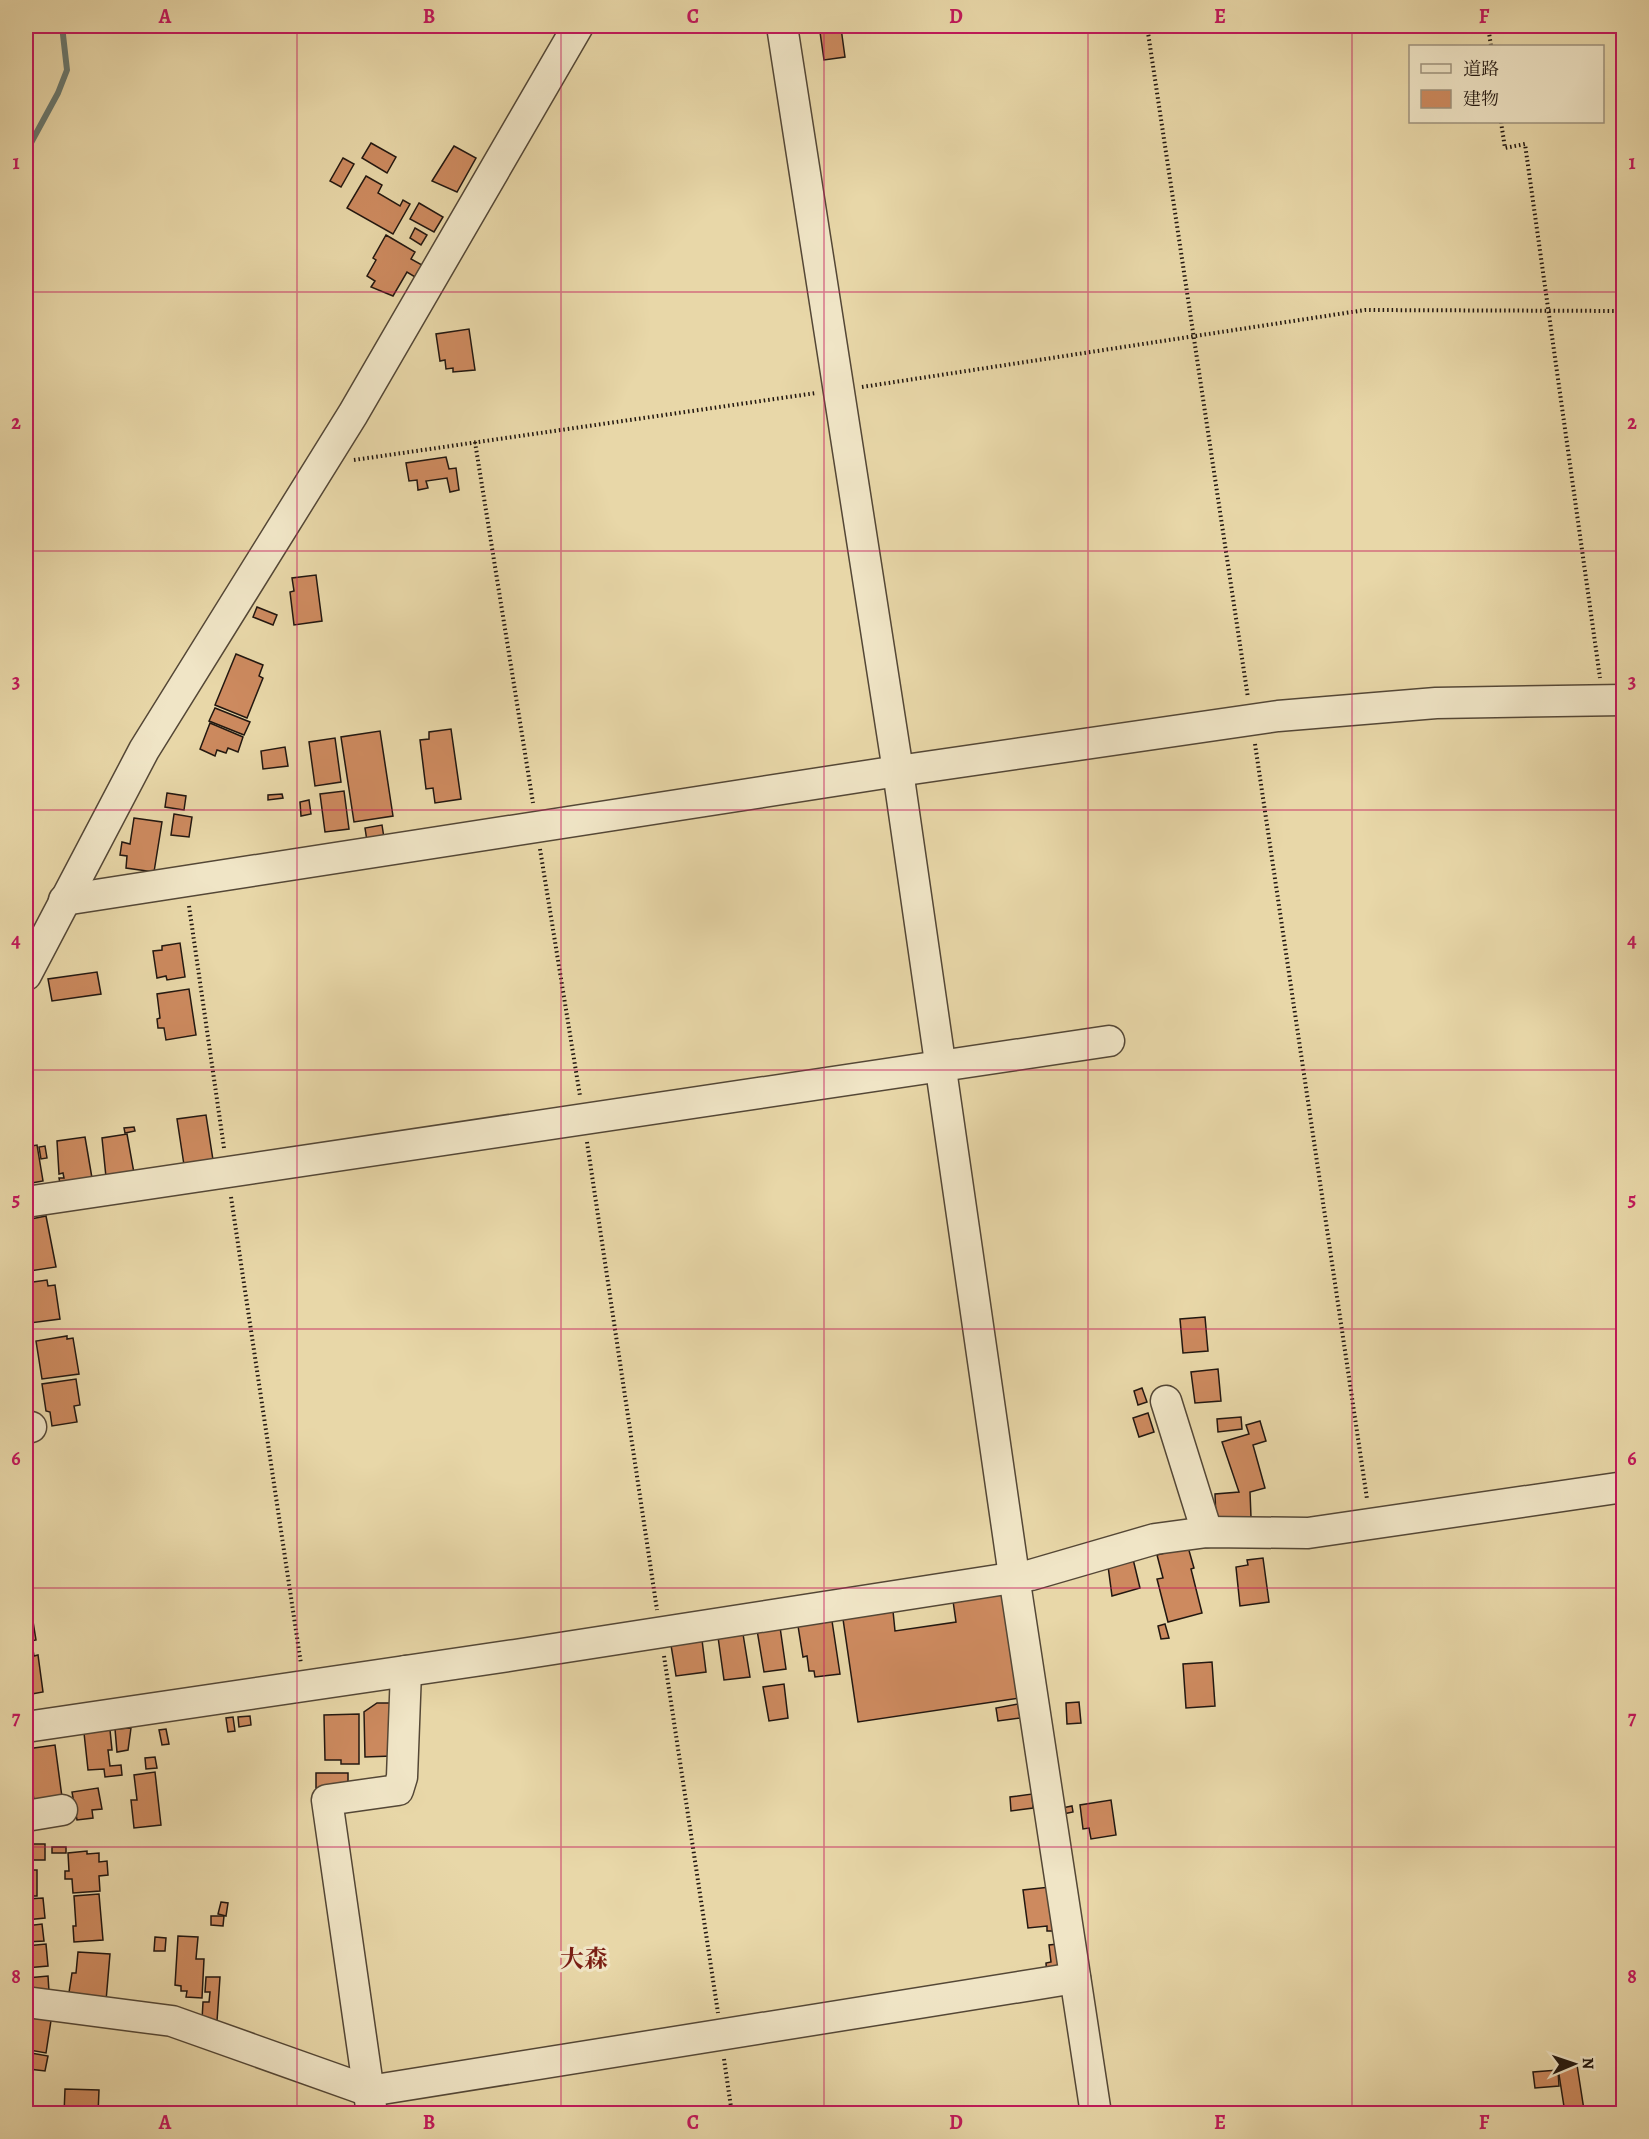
<svg xmlns="http://www.w3.org/2000/svg" width="1649" height="2139" font-family="Alegreya,'Noto Serif JP',serif">
	<rect width="100%" height="100%" fill="#e8d7a8"/>
	<filter id="stains"><feTurbulence type="fractalNoise" baseFrequency=".00333" numOctaves="4"/><feColorMatrix values="0 0 0 0 .2 0 0 0 0 .09 0 0 0 0 .02 0 0 0 .5 -.17"/></filter>
	<radialGradient id="worn" r=".72"><stop offset=".6" stop-color="#630" stop-opacity="0"/><stop offset="1" stop-color="#630" stop-opacity=".3"/></radialGradient>
	<g fill="none" stroke-linecap="round" stroke-linejoin="round">
		<polyline stroke="#69786f" stroke-width="6" points="26,152 58,93 67,70 62,26"/>
	</g>
	<g fill="#cd8a5f" stroke="#221710" stroke-width="1.5">
		<polygon points="841,28 845,57 824,60 820,32"/>
		<polygon points="371,143 396,157 387,173 362,158"/>
		<polygon points="454,146 476,158 457,192 432,181"/>
		<polygon points="343,158 354,164 341,187 330,181"/>
		<polygon points="366,176 382,185 378,193 400,206 403,200 410,204 393,234 347,208"/>
		<polygon points="419,203 443,217 434,232 410,219"/>
		<polygon points="415,228 427,235 421,245 410,238"/>
		<polygon points="386,235 415,252 411,259 422,265 415,277 407,272 393,296 371,287 375,281 367,276 376,260 373,258"/>
		<polygon points="469,329 475,370 453,372 453,368 446,369 445,360 440,361 436,334"/>
		<polygon points="446,457 449,469 456,468 459,490 450,492 447,478 426,481 428,488 418,490 417,480 409,481 406,463"/>
		<polygon points="316,575 322,621 294,625 290,592 294,591 292,578"/>
		<polygon points="257,607 277,615 273,625 253,617"/>
		<polygon points="236,654 263,665 259,676 263,678 247,718 215,705"/>
		<polygon points="215,708 250,722 244,735 209,721"/>
		<polygon points="210,723 243,737 238,752 228,748 226,753 217,750 215,756 200,749"/>
		<polygon points="451,729 461,799 435,803 433,788 426,789 420,740 429,739 429,732"/>
		<polygon points="380,731 393,816 354,822 341,737"/>
		<polygon points="335,738 341,782 315,786 309,742"/>
		<polygon points="285,747 288,766 263,769 261,751"/>
		<polygon points="344,791 349,829 325,832 320,794"/>
		<polygon points="167,793 186,796 184,810 165,807"/>
		<polygon points="282,794 283,798 268,800 268,795"/>
		<polygon points="309,800 311,814 301,816 300,802"/>
		<polygon points="174,814 192,817 189,837 171,835"/>
		<polygon points="134,818 162,822 154,872 126,868 127,856 120,855 122,842 130,844"/>
		<polygon points="382,825 384,838 367,841 365,828"/>
		<polygon points="180,943 185,977 167,980 166,976 157,978 153,951 162,950 162,946"/>
		<polygon points="97,972 101,994 52,1001 48,979"/>
		<polygon points="189,989 196,1035 166,1040 164,1028 158,1028 157,1019 160,1018 157,994"/>
		<polygon points="206,1115 213,1160 184,1165 177,1119"/>
		<polygon points="134,1127 135,1131 125,1133 124,1128"/>
		<polygon points="127,1134 134,1173 106,1177 102,1138"/>
		<polygon points="85,1137 92,1178 60,1183 59,1178 64,1178 63,1173 59,1174 57,1141"/>
		<polygon points="37,1145 43,1181 26,1184 26,1147"/>
		<polygon points="45,1146 47,1158 41,1159 39,1147"/>
		<polygon points="46,1216 56,1267 30,1271 26,1220"/>
		<polygon points="47,1280 48,1286 55,1285 60,1319 30,1323 26,1283"/>
		<polygon points="1205,1317 1208,1351 1183,1353 1180,1319"/>
		<polygon points="67,1336 67,1339 73,1338 79,1374 42,1379 36,1341"/>
		<polygon points="1218,1369 1221,1401 1195,1403 1191,1372"/>
		<polygon points="76,1379 80,1405 74,1406 77,1422 52,1426 50,1412 46,1411 42,1384"/>
		<polygon points="1142,1388 1147,1402 1138,1405 1134,1391"/>
		<polygon points="1148,1413 1154,1432 1139,1437 1133,1418"/>
		<polygon points="1241,1417 1242,1429 1218,1432 1217,1419"/>
		<polygon points="1260,1421 1266,1441 1253,1445 1265,1488 1250,1492 1251,1517 1216,1519 1215,1494 1239,1492 1222,1442 1249,1434 1246,1425"/>
		<polygon points="1188,1547 1194,1568 1191,1569 1202,1613 1168,1622 1157,1579 1163,1578 1157,1555"/>
		<polygon points="1263,1558 1269,1602 1240,1606 1236,1567 1248,1565 1247,1560"/>
		<polygon points="1133,1559 1140,1588 1112,1596 1108,1566"/>
		<polygon points="1005,1593 1020,1698 858,1722 843,1619 893,1611 895,1631 956,1622 953,1601"/>
		<polygon points="31,1609 36,1640 26,1642 26,1610"/>
		<polygon points="832,1621 840,1674 815,1677 814,1671 809,1671 807,1656 803,1657 798,1626"/>
		<polygon points="1165,1624 1169,1638 1161,1639 1158,1626"/>
		<polygon points="780,1627 786,1669 764,1672 757,1630"/>
		<polygon points="743,1634 750,1677 724,1680 718,1637"/>
		<polygon points="702,1640 706,1672 676,1676 671,1645"/>
		<polygon points="32,1644 34,1656 38,1655 43,1692 26,1695 26,1645"/>
		<polygon points="1212,1662 1215,1706 1186,1708 1183,1664"/>
		<polygon points="784,1684 788,1718 769,1721 763,1687"/>
		<polygon points="1079,1702 1081,1723 1067,1724 1066,1703"/>
		<polygon points="377,1703 392,1703 392,1756 365,1757 364,1712"/>
		<polygon points="1018,1704 1020,1718 998,1721 996,1708"/>
		<polygon points="359,1714 359,1764 341,1764 341,1760 325,1760 324,1715"/>
		<polygon points="250,1716 251,1725 239,1727 238,1717"/>
		<polygon points="233,1717 235,1731 228,1732 226,1718"/>
		<polygon points="131,1728 128,1750 117,1752 115,1729"/>
		<polygon points="166,1729 169,1744 162,1745 159,1730"/>
		<polygon points="110,1730 112,1750 108,1750 110,1766 121,1765 122,1775 105,1777 104,1769 88,1770 84,1733"/>
		<polygon points="55,1745 62,1797 34,1801 27,1749"/>
		<polygon points="155,1757 157,1768 146,1769 145,1758"/>
		<polygon points="155,1772 161,1825 134,1828 131,1800 137,1800 134,1775"/>
		<polygon points="316,1773 348,1773 348,1787 316,1788"/>
		<polygon points="98,1788 102,1809 92,1810 93,1818 77,1820 72,1792"/>
		<polygon points="1032,1794 1033,1808 1011,1811 1010,1797"/>
		<polygon points="1111,1800 1116,1835 1091,1839 1089,1828 1083,1829 1080,1805"/>
		<polygon points="1072,1806 1073,1812 1063,1814 1062,1808"/>
		<rect x="26" y="1844" width="19" height="16"/>
		<rect x="52" y="1847" width="14" height="6"/>
		<polygon points="87,1851 87,1854 99,1853 99,1862 107,1861 108,1875 99,1876 100,1891 73,1893 72,1879 65,1879 65,1871 69,1871 68,1853"/>
		<rect x="26" y="1870" width="11" height="26"/>
		<polygon points="1050,1887 1054,1931 1047,1931 1047,1926 1028,1928 1023,1890"/>
		<polygon points="99,1894 103,1940 74,1942 73,1926 76,1926 74,1896"/>
		<polygon points="43,1898 45,1918 26,1920 26,1899"/>
		<polygon points="221,1902 228,1903 226,1916 218,1914"/>
		<polygon points="211,1916 224,1916 223,1926 211,1925"/>
		<polygon points="42,1924 44,1941 26,1942 26,1926"/>
		<polygon points="178,1936 198,1937 196,1959 204,1959 202,1998 186,1997 187,1991 181,1991 181,1986 175,1985"/>
		<polygon points="155,1937 166,1938 165,1951 154,1951"/>
		<polygon points="46,1944 48,1966 26,1968 26,1946"/>
		<polygon points="1058,1944 1063,1974 1047,1976 1046,1963 1051,1962 1049,1945"/>
		<polygon points="78,1952 110,1954 106,2001 68,1999 72,1973 76,1973"/>
		<polygon points="48,1976 49,1992 26,1994 27,1978"/>
		<polygon points="206,1977 220,1977 217,2021 202,2020 203,2002 209,2002 210,1992 205,1992"/>
		<polygon points="26,2009 52,2014 46,2053 29,2050 30,2045 26,2044"/>
		<polygon points="31,2053 48,2056 45,2071 29,2069"/>
		<polygon points="1577,2065 1584,2110 1565,2113 1558,2068"/>
		<polygon points="1558,2070 1559,2086 1535,2088 1533,2072"/>
		<polygon points="65,2089 99,2090 98,2114 64,2114"/>
		<polygon points="1269,2108 1269,2114 1231,2114"/>
	</g>
	<g fill="none" stroke-linecap="round" stroke-linejoin="round">
		<g stroke="#544736" stroke-width="33">
			<g id="minor">
				<polyline points="782,26 898,771 1014,1576 1096,2114"/>
				<polyline points="64,900 898,771 1278,716 1436,703 1624,700"/>
				<polyline points="26,975 144,750 353,414 578,26"/>
				<polyline points="26,1202 1109,1041"/>
				<polyline points="1166,1401 1207,1532"/>
				<polyline points="26,1428 31,1427"/>
				<polyline points="26,1727 515,1655 1031,1575 1155,1539 1207,1532 1308,1533 1624,1487"/>
				<polyline points="26,1816 62,1810"/>
				<polyline points="26,2002 172,2021 369,2091 1075,1978"/>
				<polyline points="372,2114 327,1800 398,1790 402,1777 406,1671"/>
			</g>
		</g>
		<g stroke="#221710" stroke-width="4" stroke-dasharray="1.5 3" stroke-linecap="butt">
			<polyline points="1147,26 1248,698"/>
			<polyline points="1488,26 1491,46"/>
			<polyline points="1501,122 1505,148 1525,144 1600,678"/>
			<polyline points="862,387 1365,310 1624,311"/>
			<polyline points="475,442 533,803"/>
			<polyline points="354,460 816,393"/>
			<polyline points="1255,744 1367,1499"/>
			<polyline points="540,849 580,1096"/>
			<polyline points="189,906 224,1148"/>
			<polyline points="587,1142 657,1610"/>
			<polyline points="231,1197 301,1664"/>
			<polyline points="664,1656 718,2013"/>
			<polyline points="724,2059 732,2114"/>
		</g>
		<use href="#minor" stroke="#f0e5c6" stroke-width="30"/>
	</g>
	<path fill="none" stroke="#c2185b" stroke-width="1.5" stroke-opacity="0.55" d="M297 26V2114M561 26V2114M824 26V2114M1088 26V2114M1352 26V2114M26 292H1624M26 551H1624M26 810H1624M26 1070H1624M26 1329H1624M26 1588H1624M26 1847H1624"/>
	<g text-anchor="middle" stroke-width="6" stroke-linejoin="round" paint-order="stroke">
		<g font-size="24" font-weight="bold" fill="#7a1f14" stroke="#f0e5c6">
			<text x="584" y="1967">大森</text>
		</g>
	</g>
	<rect width="1649" height="2139" fill="none" stroke="#e8d7a8" stroke-width="66"/>
	<rect x="1409" y="45" width="195" height="78" fill="#f0e5c6" stroke="#9e937d" stroke-width="1.5"/>
	<rect x="1421" y="64" width="30" height="9" fill="#f0e5c6" stroke="#9e937d" stroke-width="1.5"/>
	<text x="1463" y="75" font-size="18" fill="#221710">道路</text>
	<rect x="1421" y="90" width="30" height="18" fill="#cd8a5f" stroke="#9e937d" stroke-width="1.5"/>
	<text x="1463" y="105" font-size="18" fill="#221710">建物</text>
	<g transform="translate(1574 2064) rotate(88)" stroke="#f0e5c6" stroke-width="4.5" paint-order="stroke">
	<path d="M0-4.5L10 22L0 15L-10 22Z" fill="#221710"/>
	<text y="-9" font-size="16" font-weight="bold" text-anchor="middle" fill="#221710">N</text>
	</g>
	<rect x="33" y="33" width="1583" height="2073" fill="none" stroke="#c2185b" stroke-width="2"/>
	<g font-size="20" text-anchor="middle" font-weight="bold" fill="#c2185b">
		<text x="165" y="23">A</text>
		<text x="429" y="23">B</text>
		<text x="693" y="23">C</text>
		<text x="956" y="23">D</text>
		<text x="1220" y="23">E</text>
		<text x="1484" y="23">F</text>
		<text x="16" y="169">1</text>
		<text x="1632" y="169">1</text>
		<text x="16" y="429">2</text>
		<text x="1632" y="429">2</text>
		<text x="16" y="688">3</text>
		<text x="1632" y="688">3</text>
		<text x="16" y="947">4</text>
		<text x="1632" y="947">4</text>
		<text x="16" y="1206">5</text>
		<text x="1632" y="1206">5</text>
		<text x="16" y="1465">6</text>
		<text x="1632" y="1465">6</text>
		<text x="16" y="1724">7</text>
		<text x="1632" y="1724">7</text>
		<text x="16" y="1983">8</text>
		<text x="1632" y="1983">8</text>
		<text x="165" y="2129">A</text>
		<text x="429" y="2129">B</text>
		<text x="693" y="2129">C</text>
		<text x="956" y="2129">D</text>
		<text x="1220" y="2129">E</text>
		<text x="1484" y="2129">F</text>
	</g>
	<rect width="100%" height="100%" filter="url(#stains)"/>
	<rect width="100%" height="100%" fill="url(#worn)"/>
</svg>
